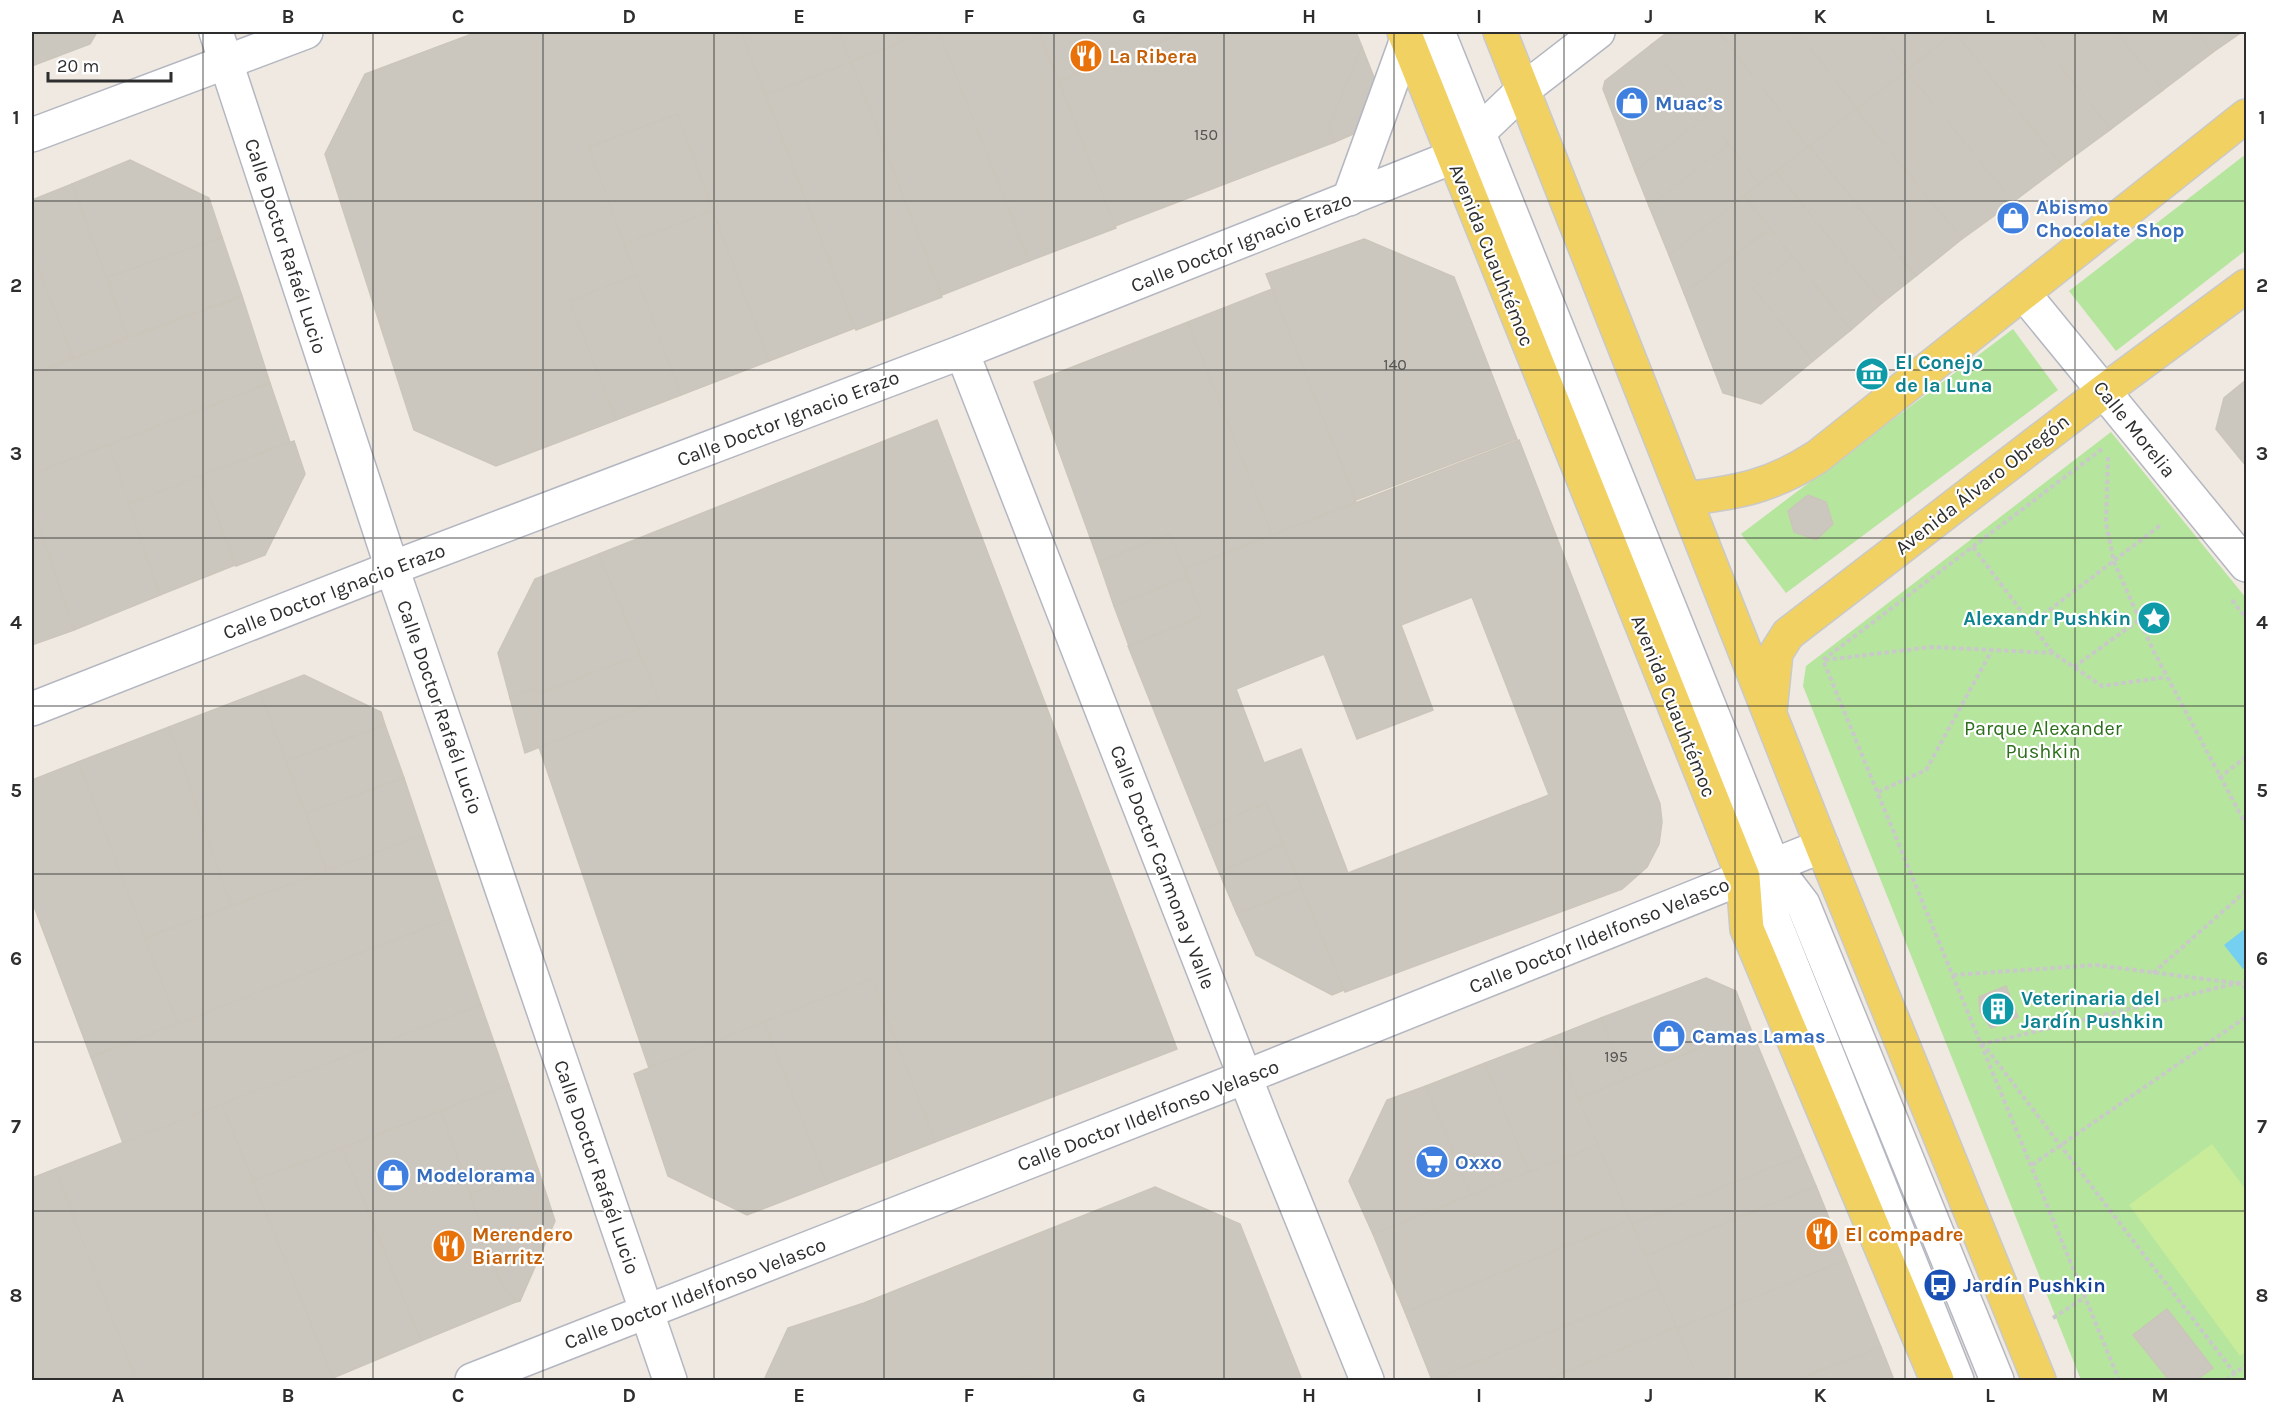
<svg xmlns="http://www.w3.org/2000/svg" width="2278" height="1412" font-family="Karla,sans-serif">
	<rect width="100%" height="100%" fill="#efe9e1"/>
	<g fill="#b6e59e">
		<polygon points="2246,154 2246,250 2116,351 2069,291"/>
		<polygon points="2013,329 2058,390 1786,593 1741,534"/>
		<polygon points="2111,432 2246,598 2246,1380 2081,1380 1803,686 1806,666"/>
	</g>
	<polygon fill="#c9ec9a" points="2212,1144 2246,1190 2246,1352 2240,1356 2129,1205"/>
	<polygon fill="#75cff0" points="2246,928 2246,967 2243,969 2224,945"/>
	<g fill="#cbc7bf" stroke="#cbc5ba" stroke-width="1.5" fill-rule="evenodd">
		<polygon points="32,32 97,32 90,44 32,66"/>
		<polygon points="477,32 741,32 855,328 769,361 677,114 589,147 636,275 570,301 616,420 496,466 414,430 325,154 365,74"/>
		<polygon points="741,32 839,32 851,62 766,95"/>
		<polygon points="839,32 925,32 851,62"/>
		<polygon points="925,32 939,32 1029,261 942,295 851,62"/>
		<polygon points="939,32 1039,32 1116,228 1029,261"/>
		<polygon points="1039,32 1186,32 1059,81"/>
		<polygon points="1186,32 1356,32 1362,47 1329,126 1335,142 1115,226 1059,81"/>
		<polygon points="1668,32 1719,32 1808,147 1759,184 1651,45"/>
		<polygon points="1719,32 1798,32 1857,108 1808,147"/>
		<polygon points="1798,32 1879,32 1908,69 1857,108"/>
		<polygon points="1879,32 1956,32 1908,69"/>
		<polygon points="1955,32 2062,165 2013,202 1906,71"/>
		<polygon points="1955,32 2033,32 2111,129 2062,165"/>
		<polygon points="2033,32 2117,32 2163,90 2111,129"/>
		<polygon points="2117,32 2197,32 2213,52 2163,90"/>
		<polygon points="2197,32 2242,32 2213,52"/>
		<polygon points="1651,45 1707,116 1635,171 1603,89 1605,81"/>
		<polygon points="1362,47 1390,118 1335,142 1329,126"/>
		<polygon points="851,62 942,297 856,330 766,95"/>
		<polygon points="1906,71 2013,202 1962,239 1856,110"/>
		<polygon points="1856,110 1962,239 1916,276 1809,146"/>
		<polygon points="677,114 713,211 624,244 589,147"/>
		<polygon points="1707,116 1729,145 1649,206 1635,171"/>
		<polygon points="1729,145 1759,184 1669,255 1649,206"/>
		<polygon points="1809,146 1916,276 1882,303 1776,172"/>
		<polygon points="130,160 209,198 222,237 107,278 72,184"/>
		<polygon points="1776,172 1882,303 1851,330 1744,196"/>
		<polygon points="72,184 128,337 73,358 32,252 32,200"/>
		<polygon points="1744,196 1770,229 1684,293 1669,255"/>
		<polygon points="713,211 769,361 681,395 624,244"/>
		<polygon points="1770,229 1793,257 1753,288 1813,361 1761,404 1723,393 1684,293"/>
		<polygon points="222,237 242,296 128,337 107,278"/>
		<polygon points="1364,239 1454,277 1517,439 1356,500 1266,274"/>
		<polygon points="32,252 73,358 32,374"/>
		<polygon points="1793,257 1851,330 1813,361 1753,288"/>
		<polygon points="636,275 681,395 616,420 570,301"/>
		<polygon points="1272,289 1356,502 1272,535 1188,322"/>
		<polygon points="242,296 270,383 32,474 32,374"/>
		<polygon points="1188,322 1272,535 1184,569 1170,534 1099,562 1034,382"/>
		<polygon points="2246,380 2246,466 2216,429 2224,398"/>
		<polygon points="270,383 290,442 129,504 109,445"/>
		<polygon points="937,420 1177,1049 935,1142 872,979 649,1068 539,747 659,700 599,554"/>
		<path d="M1519 440 1660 804 1662 822 1659 844 1647 867 1622 889 1345 992 1266 803 1202 830 1128 646 1202 616 1184 569ZM1472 597 1549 795 1348 873 1301 749 1264 763 1236 689 1324 654 1357 739 1433 710 1401 625Z"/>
		<polygon points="294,441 305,474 265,555 236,566 201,475"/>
		<polygon points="109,445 160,595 74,630 32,506 32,474"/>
		<polygon points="201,475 235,565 160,595 129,504"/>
		<polygon points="1808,495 1826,502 1833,524 1816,540 1794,532 1788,511"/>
		<polygon points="32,506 74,630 32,645"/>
		<polygon points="1170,534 1187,577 1114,606 1099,562"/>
		<polygon points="599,554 640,655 537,694 534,688 510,698 498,653 535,579"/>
		<polygon points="1187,577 1202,616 1129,646 1114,606"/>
		<polygon points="640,655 659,700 525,753 510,698 534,688 537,694"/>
		<polygon points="304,675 381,712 385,725 286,761 260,692"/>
		<polygon points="260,692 327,871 231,906 169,727"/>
		<polygon points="385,725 404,778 306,813 286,761"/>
		<polygon points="169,727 231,906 145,938 78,762"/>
		<polygon points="78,762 178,1024 91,1057 32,901 32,780"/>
		<polygon points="404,778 423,835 327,871 306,813"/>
		<polygon points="1266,803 1283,844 1219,872 1202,830"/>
		<polygon points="423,835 451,918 178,1024 145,938"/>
		<polygon points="1283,844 1301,888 1237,914 1219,872"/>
		<polygon points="1301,888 1344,990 1332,995 1256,955 1237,914"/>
		<polygon points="451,918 481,1005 123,1143 91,1057"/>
		<polygon points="1706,978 1736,991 1750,1027 1625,1079 1601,1018"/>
		<polygon points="872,979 935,1142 827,1184 764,1022"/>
		<polygon points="2006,986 2018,1017 1991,1028 1980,1012 1979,997"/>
		<polygon points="481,1005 509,1085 253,1181 222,1104"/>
		<polygon points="1601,1018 1625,1079 1578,1099 1553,1037"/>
		<polygon points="764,1022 827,1184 747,1215 668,1176 634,1074"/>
		<polygon points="1750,1027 1803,1155 1632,1224 1578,1099"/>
		<polygon points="1553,1037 1598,1145 1529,1173 1485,1063"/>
		<polygon points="1485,1063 1529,1173 1470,1195 1426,1086"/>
		<polygon points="509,1085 538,1169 470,1194 441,1111"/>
		<polygon points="1426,1086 1470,1195 1373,1234 1349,1181 1387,1100"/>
		<polygon points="222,1104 253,1181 333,1378 325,1380 136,1380 55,1169"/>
		<polygon points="441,1111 500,1281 516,1302 421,1341 342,1148"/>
		<polygon points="1598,1145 1630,1220 1405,1312 1373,1234"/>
		<polygon points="342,1148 421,1341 333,1378 253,1181"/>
		<polygon points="1803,1155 1816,1186 1645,1256 1632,1224"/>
		<polygon points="55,1169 136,1380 32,1380 32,1178"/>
		<polygon points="538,1169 555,1221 520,1301 516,1302 500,1281 470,1194"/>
		<polygon points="1816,1186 1846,1260 1677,1329 1645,1256"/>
		<polygon points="1155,1187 1240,1224 1302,1380 1029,1380 1028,1375 1013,1380 764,1380 788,1328 864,1303"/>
		<polygon points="1630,1220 1659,1288 1432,1380 1405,1312"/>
		<polygon points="1846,1260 1881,1347 1797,1380 1698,1380 1677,1329"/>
		<polygon points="1659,1288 1676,1327 1545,1380 1432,1380"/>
		<polygon points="2167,1309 2213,1368 2196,1380 2169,1380 2133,1335"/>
		<polygon points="1676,1327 1698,1380 1545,1380"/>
		<polygon points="1881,1347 1894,1380 1797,1380"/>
		<polygon points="1028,1375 1029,1380 1013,1380"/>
	</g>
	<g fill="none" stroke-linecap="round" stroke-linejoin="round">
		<g stroke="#b4b7c1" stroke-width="36">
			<g id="minor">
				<polyline points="216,32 392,568 670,1380"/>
				<polyline points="1438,32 1773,865 1803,904 1997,1380"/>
				<polyline points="32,135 306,32"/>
				<polyline points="1349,199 1407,39"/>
				<polyline points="2024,294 2246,565"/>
				<polyline points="962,352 1263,1123 1367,1380"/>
				<polyline points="32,709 392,568 962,352 1453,157 1523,90 1598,32"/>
				<polyline points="1773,865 1773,918 1957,1380"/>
				<polyline points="472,1380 1245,1077 1822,846"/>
			</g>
		</g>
		<g stroke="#c9c9c9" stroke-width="36">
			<g id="major">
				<polyline points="1404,32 1743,877 1747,929 1937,1380"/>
				<polyline points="1500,32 1822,846 2039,1380"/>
				<path d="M1685 499C1739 492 1770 487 1817 457L2246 116"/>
				<polyline points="1770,711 1776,653 1788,634 2104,391 2246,286"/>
			</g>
		</g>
		<g stroke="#c9c9c9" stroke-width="4" stroke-dasharray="4.5 3" stroke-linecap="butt">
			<polyline points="2102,449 1823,660 2119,1380"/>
			<polyline points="2108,457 2106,523 2114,562 2153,650 2246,825"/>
			<polyline points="1973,547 2052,652"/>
			<polyline points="2232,600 2246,618"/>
			<polyline points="2031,624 2162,524"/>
			<polyline points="1825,660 1931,647 2053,653 2102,686 2166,677"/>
			<polyline points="2074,667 2139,620"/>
			<polyline points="2219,778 2246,757"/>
			<polyline points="1878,792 1926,770 1992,650"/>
			<polyline points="2153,973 2246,891"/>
			<polyline points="1953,975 2096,965 2243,984 2246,990"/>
			<polyline points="2032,1165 2246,1017"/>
			<polyline points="2053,1318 2085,1297"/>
			<polyline points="2235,1374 1983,1044 2246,981"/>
			<polyline points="2226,1380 2246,1365"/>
		</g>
		<use href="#minor" stroke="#fff" stroke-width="33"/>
		<use href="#major" stroke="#f2d163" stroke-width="33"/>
	</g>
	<path fill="none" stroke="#2e2e2e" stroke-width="1.5" stroke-opacity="0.55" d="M203 32V1380M373 32V1380M543 32V1380M714 32V1380M884 32V1380M1054 32V1380M1224 32V1380M1394 32V1380M1564 32V1380M1735 32V1380M1905 32V1380M2075 32V1380M32 201H2246M32 370H2246M32 538H2246M32 706H2246M32 874H2246M32 1042H2246M32 1211H2246"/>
	<defs>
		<g id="restaurant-disc" transform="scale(1.725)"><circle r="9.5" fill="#e8710a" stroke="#fff"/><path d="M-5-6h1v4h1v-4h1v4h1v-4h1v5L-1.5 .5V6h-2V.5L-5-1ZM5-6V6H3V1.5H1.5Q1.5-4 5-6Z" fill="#fff"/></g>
		<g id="shop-disc" transform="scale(1.725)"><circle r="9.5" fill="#3f7fe0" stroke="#fff"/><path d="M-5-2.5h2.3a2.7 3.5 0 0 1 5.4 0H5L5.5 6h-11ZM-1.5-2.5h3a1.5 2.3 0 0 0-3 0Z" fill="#fff"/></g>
		<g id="museum-disc" transform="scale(1.725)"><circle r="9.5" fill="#0f9aa8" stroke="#fff"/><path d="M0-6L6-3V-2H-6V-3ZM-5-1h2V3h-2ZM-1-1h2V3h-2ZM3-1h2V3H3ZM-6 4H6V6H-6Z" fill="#fff"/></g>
		<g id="sight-disc" transform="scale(1.725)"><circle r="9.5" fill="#0f9aa8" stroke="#fff"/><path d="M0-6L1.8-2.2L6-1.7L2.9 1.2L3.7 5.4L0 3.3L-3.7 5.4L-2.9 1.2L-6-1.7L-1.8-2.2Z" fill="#fff"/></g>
		<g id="building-disc" transform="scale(1.725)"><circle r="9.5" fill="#0f9aa8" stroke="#fff"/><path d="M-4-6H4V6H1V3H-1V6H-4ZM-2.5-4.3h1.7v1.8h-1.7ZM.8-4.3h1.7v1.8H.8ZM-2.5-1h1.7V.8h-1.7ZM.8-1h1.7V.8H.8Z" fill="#fff"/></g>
		<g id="supermarket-disc" transform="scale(1.725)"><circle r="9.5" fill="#3f7fe0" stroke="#fff"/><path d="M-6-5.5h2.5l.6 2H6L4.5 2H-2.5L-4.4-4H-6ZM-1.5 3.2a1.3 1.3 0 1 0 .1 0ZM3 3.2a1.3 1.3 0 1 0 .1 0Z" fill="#fff"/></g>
		<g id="bus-disc" transform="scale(1.725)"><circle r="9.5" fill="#1a4fb4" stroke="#fff"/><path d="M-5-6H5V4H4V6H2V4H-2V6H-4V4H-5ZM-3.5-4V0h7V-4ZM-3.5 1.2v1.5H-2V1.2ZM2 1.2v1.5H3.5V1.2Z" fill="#fff"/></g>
	</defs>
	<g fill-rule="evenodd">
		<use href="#restaurant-disc" x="1086" y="56"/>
		<use href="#shop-disc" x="1632" y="103"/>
		<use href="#shop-disc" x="2013" y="218"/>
		<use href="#museum-disc" x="1872" y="374"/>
		<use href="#sight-disc" x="2154" y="618"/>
		<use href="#building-disc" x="1998" y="1009"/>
		<use href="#shop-disc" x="1669" y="1036"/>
		<use href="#supermarket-disc" x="1432" y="1162"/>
		<use href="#shop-disc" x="393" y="1175"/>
		<use href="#restaurant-disc" x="1822" y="1234"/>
		<use href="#restaurant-disc" x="449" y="1246"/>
		<use href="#bus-disc" x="1940" y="1285"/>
	</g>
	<g text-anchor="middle" stroke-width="4.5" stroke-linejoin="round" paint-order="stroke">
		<g font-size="16" fill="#555452">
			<text x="1206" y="140">150</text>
			<text x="1395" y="370">140</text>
			<text x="1616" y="1062">195</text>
		</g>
		<g font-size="20" font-weight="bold" fill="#c56008" stroke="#fff" text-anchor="start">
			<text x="1109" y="63">La Ribera</text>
			<text x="472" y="1241">Merendero<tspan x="472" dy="23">Biarritz</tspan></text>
			<text x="1845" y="1241">El compadre</text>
		</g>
		<g font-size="20" font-weight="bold" fill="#366cbe" stroke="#fff" text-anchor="start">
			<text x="1655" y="110">Muac’s</text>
			<text x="2036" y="214">Abismo<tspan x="2036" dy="23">Chocolate Shop</tspan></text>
			<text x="1692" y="1043">Camas Lamas</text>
			<text x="1455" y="1169">Oxxo</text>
			<text x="416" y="1182">Modelorama</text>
		</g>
		<g font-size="20" fill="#2e2e2e" stroke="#fff">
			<text transform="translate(1241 242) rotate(-22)" y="7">Calle Doctor Ignacio Erazo</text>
			<text transform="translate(286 246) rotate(72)" y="7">Calle Doctor Rafaél Lucio</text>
			<text transform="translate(1492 255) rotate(68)" y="7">Avenida Cuauhtémoc</text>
			<text transform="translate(788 418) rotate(-21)" y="7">Calle Doctor Ignacio Erazo</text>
			<text transform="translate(2135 429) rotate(51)" y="7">Calle Morelia</text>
			<text transform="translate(1982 484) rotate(-38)" y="7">Avenida Álvaro Obregón</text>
			<text transform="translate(334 591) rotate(-21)" y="7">Calle Doctor Ignacio Erazo</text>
			<text transform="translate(1674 706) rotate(68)" y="7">Avenida Cuauhtémoc</text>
			<text transform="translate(440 707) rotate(71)" y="7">Calle Doctor Rafaél Lucio</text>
			<text transform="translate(1163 867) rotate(69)" y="7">Calle Doctor Carmona y Valle</text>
			<text transform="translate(1599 935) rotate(-22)" y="7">Calle Doctor Ildelfonso Velasco</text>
			<text transform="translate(1148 1115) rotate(-21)" y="7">Calle Doctor Ildelfonso Velasco</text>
			<text transform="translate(597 1167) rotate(71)" y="7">Calle Doctor Rafaél Lucio</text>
			<text transform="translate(695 1293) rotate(-21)" y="7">Calle Doctor Ildelfonso Velasco</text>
		</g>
		<g font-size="20" font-weight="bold" fill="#0d838f" stroke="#fff" text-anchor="start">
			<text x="1895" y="369">El Conejo<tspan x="1895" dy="23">de la Luna</tspan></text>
			<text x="2131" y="625" text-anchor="end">Alexandr Pushkin</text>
			<text x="2021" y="1005">Veterinaria del<tspan x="2021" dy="23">Jardín Pushkin</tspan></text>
		</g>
		<g font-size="20" fill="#2c6e1b" stroke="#fff">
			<text x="2043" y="735">Parque Alexander<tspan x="2043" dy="23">Pushkin</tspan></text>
		</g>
		<g font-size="20" font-weight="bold" fill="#164399" stroke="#fff" text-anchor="start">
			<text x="1963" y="1292">Jardín Pushkin</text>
		</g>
	</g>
	<rect width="2278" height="1412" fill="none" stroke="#ffffff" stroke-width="66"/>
	<path d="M48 72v9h123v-9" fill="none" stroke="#2e2e2e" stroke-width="3"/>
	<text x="57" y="72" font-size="18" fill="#2e2e2e" stroke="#ffffff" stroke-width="4.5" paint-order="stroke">20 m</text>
	<rect x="33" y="33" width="2212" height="1346" fill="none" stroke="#2e2e2e" stroke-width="2"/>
	<g font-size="20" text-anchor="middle" font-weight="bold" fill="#2e2e2e">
		<text x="118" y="23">A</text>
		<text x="288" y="23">B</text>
		<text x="458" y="23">C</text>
		<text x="629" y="23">D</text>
		<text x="799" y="23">E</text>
		<text x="969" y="23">F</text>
		<text x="1139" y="23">G</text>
		<text x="1309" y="23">H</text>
		<text x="1479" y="23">I</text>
		<text x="1649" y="23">J</text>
		<text x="1820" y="23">K</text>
		<text x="1990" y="23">L</text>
		<text x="2160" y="23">M</text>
		<text x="16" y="124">1</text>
		<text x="2262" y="124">1</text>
		<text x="16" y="292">2</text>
		<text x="2262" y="292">2</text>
		<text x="16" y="460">3</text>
		<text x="2262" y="460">3</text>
		<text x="16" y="629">4</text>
		<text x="2262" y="629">4</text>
		<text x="16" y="797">5</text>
		<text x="2262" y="797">5</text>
		<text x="16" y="965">6</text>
		<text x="2262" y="965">6</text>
		<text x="16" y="1133">7</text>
		<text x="2262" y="1133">7</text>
		<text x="16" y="1302">8</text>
		<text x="2262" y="1302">8</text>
		<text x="118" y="1402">A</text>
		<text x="288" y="1402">B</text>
		<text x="458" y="1402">C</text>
		<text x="629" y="1402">D</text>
		<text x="799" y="1402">E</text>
		<text x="969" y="1402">F</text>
		<text x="1139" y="1402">G</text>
		<text x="1309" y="1402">H</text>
		<text x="1479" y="1402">I</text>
		<text x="1649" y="1402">J</text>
		<text x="1820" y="1402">K</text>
		<text x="1990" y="1402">L</text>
		<text x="2160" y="1402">M</text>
	</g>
</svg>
